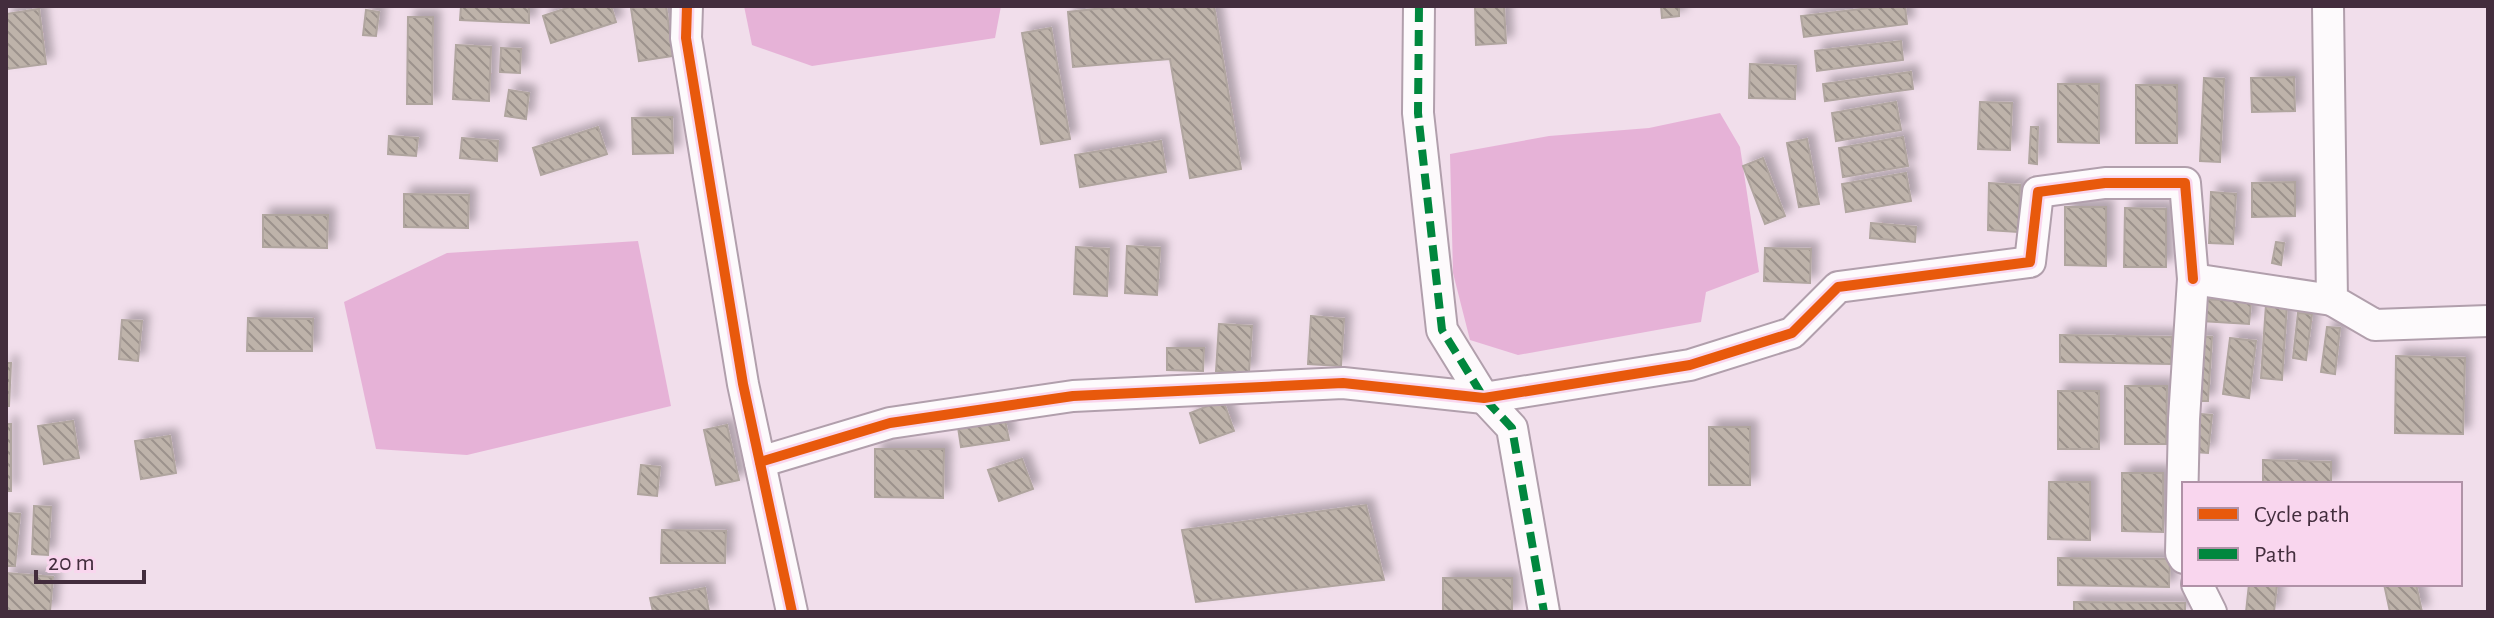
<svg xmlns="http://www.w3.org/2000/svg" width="2494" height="618" font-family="'Alegreya Sans',sans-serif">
	<defs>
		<pattern id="building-back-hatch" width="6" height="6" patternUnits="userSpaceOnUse" patternTransform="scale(2)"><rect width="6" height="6" fill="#beb3aa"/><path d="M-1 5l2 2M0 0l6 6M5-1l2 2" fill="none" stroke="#9c928c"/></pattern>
		<filter id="shadow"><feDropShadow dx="7" dy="-7" stdDeviation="4" flood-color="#0004"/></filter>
	</defs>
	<rect width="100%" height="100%" fill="#f1deeb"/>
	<g fill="#e6b2d7">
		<polygon points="744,6 1001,6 995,38 812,66 752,45"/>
		<polygon points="1720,113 1740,147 1759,272 1706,292 1701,322 1518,355 1470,340 1453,273 1450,154 1549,136 1649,128"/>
		<polygon points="638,241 671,406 467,455 376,449 344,302 447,253"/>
	</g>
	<g fill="url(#building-back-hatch)" stroke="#b0a59f" stroke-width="2" filter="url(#shadow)">
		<polygon points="461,6 529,6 529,23 460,20"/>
		<polygon points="573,6 611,6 616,22 551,43 543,16"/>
		<polygon points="644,6 666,6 673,56 639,61 631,8"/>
		<polygon points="1122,6 1214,6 1241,169 1190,178 1170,59 1073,67 1068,12"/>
		<polygon points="1475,6 1504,6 1506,43 1476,45"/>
		<polygon points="1661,6 1679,6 1679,16 1662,18"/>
		<polygon points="1887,6 1905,6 1907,24 1804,37 1801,16"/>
		<polygon points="39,9 46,64 6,69 6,14"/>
		<polygon points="366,10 379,12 376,36 363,35"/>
		<polygon points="408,17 433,17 432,104 407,104"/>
		<polygon points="1051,28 1070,139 1041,144 1022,33"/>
		<polygon points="1901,41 1903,60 1817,71 1815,51"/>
		<polygon points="456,45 491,47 489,101 453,99"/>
		<polygon points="501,48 521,49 520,73 500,72"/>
		<polygon points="1750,64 1796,66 1795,99 1749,98"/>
		<polygon points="1911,72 1913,89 1825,101 1823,84"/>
		<polygon points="2294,77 2295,111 2252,112 2251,78"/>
		<polygon points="2204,78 2224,79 2220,162 2200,161"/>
		<polygon points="2058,84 2099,84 2099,143 2058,142"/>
		<rect x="2136" y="85" width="41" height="58"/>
		<polygon points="509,90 529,93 526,119 505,116"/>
		<polygon points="1896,102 1901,130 1836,141 1832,113"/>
		<polygon points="1980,102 2012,103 2010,150 1978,149"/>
		<polygon points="672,117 673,153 633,154 632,118"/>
		<polygon points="598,127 607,154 541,175 533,148"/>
		<polygon points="2031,127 2038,127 2037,164 2029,163"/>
		<polygon points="389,136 418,138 416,156 388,154"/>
		<polygon points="1903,137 1908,166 1843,177 1839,148"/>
		<polygon points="462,138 498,141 497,161 460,158"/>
		<polygon points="1807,139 1819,204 1799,207 1787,143"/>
		<polygon points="1161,141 1166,172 1080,187 1075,155"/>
		<polygon points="1763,158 1785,216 1765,224 1743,166"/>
		<polygon points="1906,173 1911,201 1846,212 1842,184"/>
		<polygon points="2295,182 2295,216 2252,217 2252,183"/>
		<polygon points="1989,183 2020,185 2018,232 1988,230"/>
		<polygon points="2211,192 2236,194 2233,244 2209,243"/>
		<polygon points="404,194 469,195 468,228 404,227"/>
		<polygon points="2065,207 2106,207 2106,266 2065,265"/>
		<polygon points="2125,208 2166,209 2166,267 2124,267"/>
		<polygon points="263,215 328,215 327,248 263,247"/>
		<polygon points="1871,223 1916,227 1915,242 1870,238"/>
		<polygon points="2276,242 2284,243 2281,265 2272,263"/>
		<polygon points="1127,246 1160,248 1157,295 1125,293"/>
		<polygon points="1076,247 1109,249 1107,296 1074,294"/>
		<polygon points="1765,248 1811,249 1810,283 1764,281"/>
		<polygon points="2203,299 2251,302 2249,324 2201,321"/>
		<polygon points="2266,304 2287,305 2282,380 2261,378"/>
		<polygon points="2298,313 2312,314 2306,360 2293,358"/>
		<polygon points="1311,316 1344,319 1341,366 1308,364"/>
		<polygon points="248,318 313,319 312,351 247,351"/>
		<polygon points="122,320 142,321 138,361 119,359"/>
		<polygon points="1219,324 1252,326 1249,373 1216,371"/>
		<polygon points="2327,327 2340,328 2335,374 2321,372"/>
		<polygon points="2060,335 2172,337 2171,364 2060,362"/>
		<polygon points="2196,336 2212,337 2208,401 2192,401"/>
		<polygon points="2230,338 2256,341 2249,398 2223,394"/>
		<polygon points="1167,348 1204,348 1203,371 1167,370"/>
		<polygon points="2396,356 2465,358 2463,434 2395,433"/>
		<polygon points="6,363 11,363 9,406 6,406"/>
		<polygon points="2125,386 2167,386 2166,444 2125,444"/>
		<rect x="2058" y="391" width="41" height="58"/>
		<polygon points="1223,400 1234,431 1200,443 1190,413"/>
		<polygon points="2200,414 2212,415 2208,453 2195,452"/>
		<polygon points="1005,420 1009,440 961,447 958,427"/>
		<polygon points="73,421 79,458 44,464 38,426"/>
		<rect x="6" y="424" width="5" height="67"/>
		<polygon points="727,425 739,480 716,485 704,430"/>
		<rect x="1709" y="427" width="41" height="58"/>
		<polygon points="170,436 176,473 141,479 135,441"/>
		<polygon points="875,449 944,449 943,498 875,497"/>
		<polygon points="1022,459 1033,489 999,501 988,470"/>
		<polygon points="2263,460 2331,462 2331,484 2263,484"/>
		<polygon points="641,465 660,467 657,496 638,494"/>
		<polygon points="2122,473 2163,473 2163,532 2122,531"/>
		<polygon points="2049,482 2090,482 2090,540 2048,539"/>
		<polygon points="1366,505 1384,580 1196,602 1182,530"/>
		<polygon points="34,506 51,507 48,555 32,554"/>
		<polygon points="6,513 20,514 15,566 6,566"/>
		<polygon points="662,530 726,531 725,563 661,563"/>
		<polygon points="2058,558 2170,559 2169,587 2058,585"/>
		<polygon points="6,573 53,577 50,612 6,612"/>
		<rect x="1443" y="578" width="69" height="34"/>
		<polygon points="2249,584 2277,585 2274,612 2246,612"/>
		<polygon points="2384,584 2416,584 2422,612 2390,612"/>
		<polygon points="705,588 709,612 653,612 650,598"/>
		<polygon points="2074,602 2185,603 2185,612 2074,612"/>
	</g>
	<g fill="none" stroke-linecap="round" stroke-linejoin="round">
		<g stroke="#b19fac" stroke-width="34">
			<g id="street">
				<polyline points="687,6 686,38 743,384 792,612"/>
				<polyline points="1419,6 1418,113 1442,330 1484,398 1512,428 1544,612"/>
				<polyline points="2328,6 2332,300 2375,325 2488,321"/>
				<polyline points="760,462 890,423 1073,396 1343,383 1484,398 1690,365 1792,333 1838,287 2030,262 2038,192 2105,183 2185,183 2193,279"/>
				<polyline points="2184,558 2181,553 2184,419 2193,279 2332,300"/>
				<polyline points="2197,584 2211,612"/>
			</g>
		</g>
		<use href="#street" stroke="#fdfafc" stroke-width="30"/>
		<polyline stroke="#00873e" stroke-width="8" stroke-dasharray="16 8" stroke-linecap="butt" points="1419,6 1418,113 1442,330 1484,398 1512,428 1544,612"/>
		<g stroke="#f9d6ee" stroke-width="15">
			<g id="cycleway">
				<polyline points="687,6 686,38 743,384 792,612"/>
				<polyline points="760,462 890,423 1073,396 1343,383 1484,398 1690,365 1792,333 1838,287 2030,262 2038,192 2105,183 2185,183 2193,279"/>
			</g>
		</g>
		<use href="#cycleway" stroke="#e8590c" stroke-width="10"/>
	</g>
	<rect width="2494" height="618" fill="none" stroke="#432d3d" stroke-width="16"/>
	<rect x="2182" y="482" width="280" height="104" fill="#f9d6ee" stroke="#b092a7" stroke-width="2"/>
	<rect x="2198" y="508" width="40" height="12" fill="#e8590c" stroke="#b092a7" stroke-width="2"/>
	<text x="2254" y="522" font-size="24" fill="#432d3d">Cycle path</text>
	<rect x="2198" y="548" width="40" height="12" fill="#00873e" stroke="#b092a7" stroke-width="2"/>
	<text x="2254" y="562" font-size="24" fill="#432d3d">Path</text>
	<path d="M36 570v12h108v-12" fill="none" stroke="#432d3d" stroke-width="4"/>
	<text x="48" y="570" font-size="24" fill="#432d3d" stroke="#f9d6ee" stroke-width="6" paint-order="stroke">20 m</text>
</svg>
